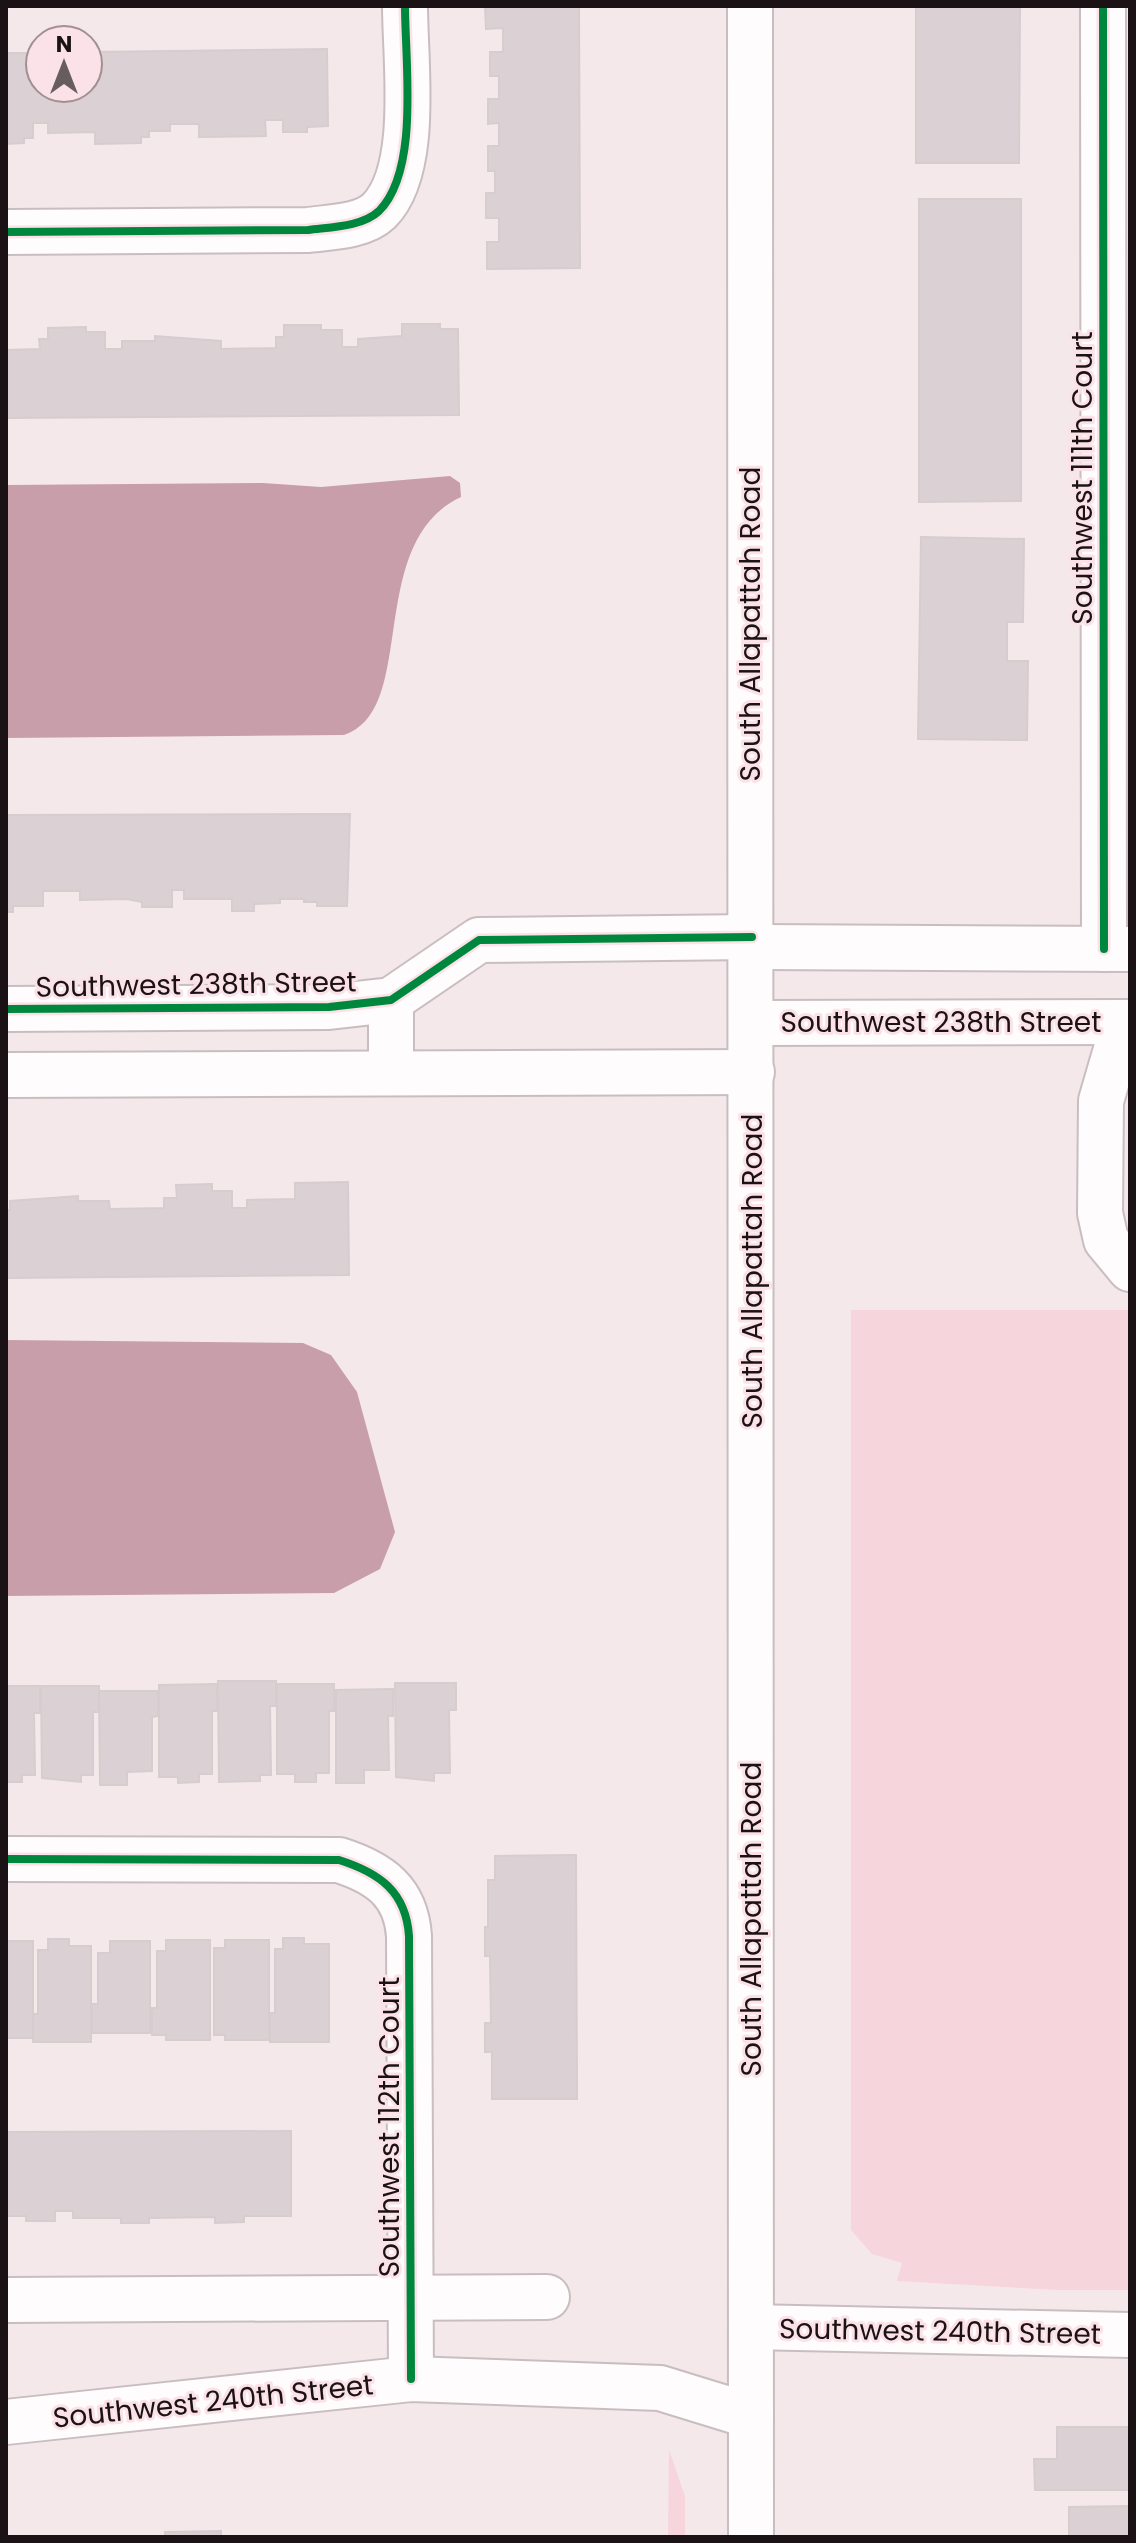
<svg xmlns="http://www.w3.org/2000/svg" width="1136" height="2543" font-family="Poppins,sans-serif">
	<rect width="100%" height="100%" fill="#f5e8eb"/>
	<g fill="#f7d5dd">
		<polygon points="851,1310 1130,1310 1130,2290 1057,2290 897,2281 902,2263 872,2254 851,2230"/>
		<polygon points="669,2450 685,2496 685,2537 668,2537"/>
	</g>
	<g fill="#c89eaa">
		<path d="M450 476 460 483 461 497C363 543 420 710 344 735L6 738V485L263 483 321 487Z"/>
		<polygon points="6,1340 303,1343 331,1355 357,1392 395,1532 380,1569 334,1593 6,1596"/>
	</g>
	<g fill="#dbd1d4" stroke="#d7ccce" stroke-width="2">
		<polygon points="485,6 579,6 580,268 487,269 487,242 499,242 499,218 486,218 486,193 495,193 495,171 488,171 488,146 499,146 499,123 488,124 488,99 499,99 499,76 490,76 490,52 503,52 503,28 486,29"/>
		<polygon points="916,6 1020,6 1019,163 916,163"/>
		<polygon points="327,49 328,126 307,127 307,132 283,132 283,120 265,120 266,136 199,137 199,124 170,124 170,131 149,131 149,137 141,137 141,143 95,144 95,132 48,133 48,123 33,123 33,138 24,138 24,143 6,144 6,53 40,53 40,88 88,88 88,52"/>
		<polygon points="919,199 1021,199 1021,501 919,502"/>
		<polygon points="402,324 440,324 440,329 458,329 459,415 6,418 6,350 40,349 39,339 48,339 48,328 86,327 86,332 105,332 105,349 122,349 122,341 155,341 155,336 221,341 221,349 276,348 276,337 284,337 284,325 321,325 321,330 342,330 342,347 358,347 358,339 402,336"/>
		<polygon points="921,537 1024,539 1023,622 1007,622 1007,661 1028,661 1027,740 918,739"/>
		<polygon points="350,814 347,906 317,906 317,902 304,902 304,899 280,899 280,903 254,904 254,911 232,911 232,899 184,899 184,890 172,890 172,907 142,907 142,902 127,899 80,900 80,891 43,891 43,906 13,906 13,912 6,912 6,815"/>
		<polygon points="348,1182 349,1275 6,1278 6,1210 10,1210 10,1201 78,1196 78,1201 109,1201 110,1209 164,1208 164,1198 177,1198 176,1185 212,1184 212,1191 232,1191 232,1208 247,1208 247,1200 295,1199 295,1183"/>
		<polygon points="218,1681 276,1681 276,1706 270,1706 271,1775 260,1775 260,1781 219,1782"/>
		<polygon points="395,1683 456,1683 456,1710 449,1710 450,1773 434,1773 434,1781 396,1777"/>
		<polygon points="217,1684 217,1711 212,1711 212,1774 199,1774 199,1782 178,1783 178,1777 159,1777 159,1685"/>
		<polygon points="277,1684 334,1684 334,1711 329,1711 329,1773 316,1773 316,1782 295,1782 295,1774 277,1774"/>
		<polygon points="6,1686 40,1686 40,1713 34,1713 35,1775 22,1775 22,1782 6,1782"/>
		<polygon points="41,1686 99,1686 99,1712 93,1712 93,1775 81,1775 81,1782 42,1778"/>
		<polygon points="393,1689 393,1716 388,1716 389,1770 364,1770 364,1783 336,1783 336,1690"/>
		<polygon points="99,1691 158,1691 158,1716 152,1717 152,1771 127,1772 127,1785 100,1785"/>
		<polygon points="576,1855 577,2099 492,2099 492,2052 485,2052 485,2023 491,2023 490,1956 485,1956 485,1927 488,1927 488,1880 495,1880 495,1856"/>
		<polygon points="283,1938 304,1938 304,1944 329,1944 329,2042 270,2042 270,2013 275,2013 275,1949 283,1949"/>
		<polygon points="48,1939 69,1939 69,1946 91,1946 91,2042 33,2042 33,2014 38,2014 38,1950 48,1950"/>
		<polygon points="166,1940 210,1940 210,2040 166,2040 166,2035 152,2035 152,2008 157,2008 157,1951 166,1951"/>
		<polygon points="225,1940 269,1940 269,2040 225,2040 225,2035 214,2035 214,1948 225,1948"/>
		<rect x="6" y="1941" width="27" height="97"/>
		<polygon points="110,1941 150,1941 150,2033 92,2033 92,2004 98,2004 98,1953 110,1953"/>
		<polygon points="291,2131 291,2216 244,2216 244,2222 215,2223 215,2217 149,2218 149,2223 121,2223 121,2218 73,2218 73,2211 55,2211 55,2221 26,2221 26,2216 6,2216 6,2132"/>
		<polygon points="1057,2427 1130,2427 1130,2490 1035,2490 1034,2459 1057,2459"/>
		<polygon points="1130,2506 1130,2537 1069,2537 1069,2507"/>
		<polygon points="221,2531 221,2537 165,2537 165,2532"/>
	</g>
	<g fill="none" stroke-linecap="round" stroke-linejoin="round">
		<g stroke="#c8bec1" stroke-width="48">
			<g id="street">
				<polyline points="1103,6 1104,949"/>
				<path d="M6 232 308 230C330 227 362 227 379 211 420 170 405 62 405 6"/>
				<polyline points="752,947 1130,949"/>
				<polyline points="391,1000 391,1073"/>
				<polyline points="6,1009 329,1007 391,1000 479,940 752,937"/>
				<polyline points="1124,1022 1101,1101 1100,1213 1106,1240 1130,1269"/>
				<polyline points="752,1023 1130,1022"/>
				<polyline points="6,1075 752,1072"/>
				<path d="M6 1859 339 1860C380 1873 406 1892 409 1936L411 2379"/>
				<polyline points="6,2300 547,2297"/>
				<polyline points="6,2422 411,2379 660,2388 751,2416"/>
			</g>
		</g>
		<g stroke="#c8bec1" stroke-width="48">
			<g id="secondary">
				<polyline points="750,6 751,2537"/>
				<polyline points="751,2327 1130,2335"/>
			</g>
		</g>
		<use href="#street" stroke="#fefcfc" stroke-width="44"/>
		<use href="#secondary" stroke="#fefcfc" stroke-width="44"/>
		<g stroke="#fbe2e8" stroke-width="13">
			<g id="cycleway">
				<polyline points="1103,6 1104,949"/>
				<path d="M6 232 308 230C330 227 362 227 379 211 420 170 405 62 405 6"/>
				<polyline points="6,1009 329,1007 391,1000 479,940 752,937"/>
				<path d="M6 1859 339 1860C380 1873 406 1892 409 1936L411 2379"/>
			</g>
		</g>
		<use href="#cycleway" stroke="#00873e" stroke-width="8"/>
	</g>
	<g text-anchor="middle" stroke-width="6" stroke-linejoin="round" paint-order="stroke">
		<g font-size="28" fill="#1a1214" stroke="#fbe2e8">
			<text transform="translate(1082 478) rotate(-90)" y="10">Southwest 111th Court</text>
			<text transform="translate(750 624) rotate(-90)" y="10">South Allapattah Road</text>
			<text transform="translate(196 984) rotate(-1)" y="10">Southwest 238th Street</text>
			<text x="941" y="1032">Southwest 238th Street</text>
			<text transform="translate(752 1271) rotate(-90)" y="10">South Allapattah Road</text>
			<text transform="translate(751 1919) rotate(-90)" y="10">South Allapattah Road</text>
			<text transform="translate(389 2127) rotate(-90)" y="10">Southwest 112th Court</text>
			<text transform="translate(940 2331) rotate(1)" y="10">Southwest 240th Street</text>
			<text transform="translate(213 2401) rotate(-6)" y="10">Southwest 240th Street</text>
		</g>
	</g>
	<rect width="1136" height="2543" fill="none" stroke="#1a1214" stroke-width="16"/>
	<g transform="translate(64 64)"><circle r="38" fill="#fbe2e8" stroke="#a18f93" stroke-width="2"/>
	<path d="M0-6L14 30L0 20L-14 30Z" fill="#675d5f"/>
	<text y="-12" font-size="22" font-weight="bold" text-anchor="middle" fill="#1a1214">N</text>
	</g>
</svg>
